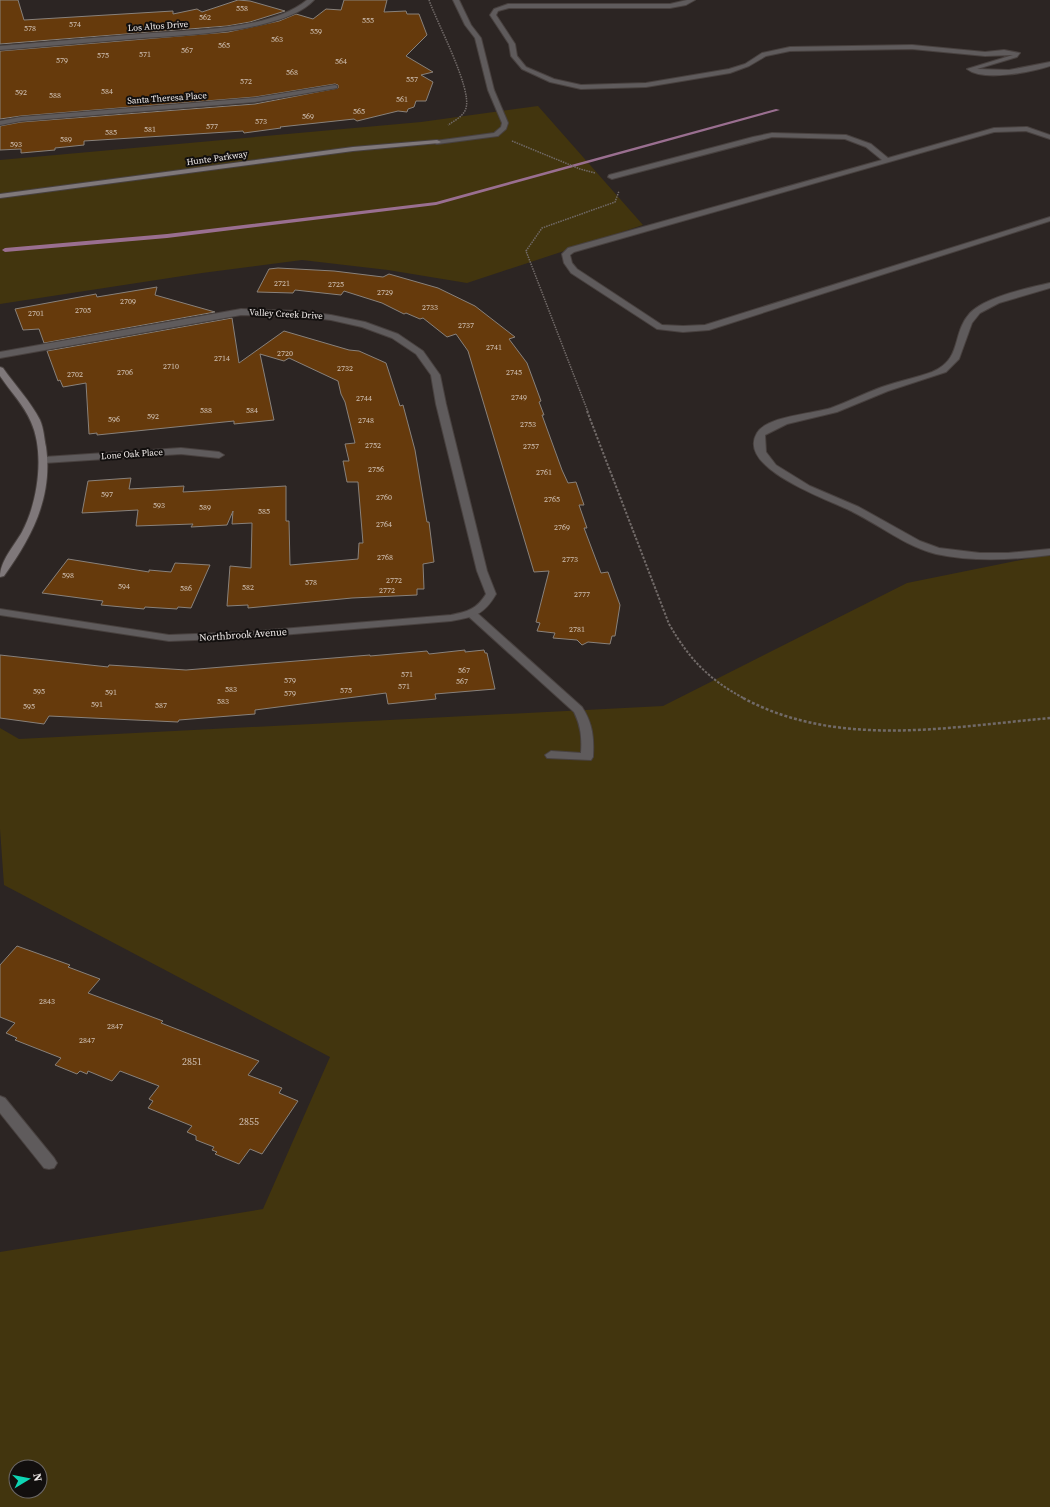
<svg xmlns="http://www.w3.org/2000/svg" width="1050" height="1507" font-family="'Source Serif 4',serif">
	<rect width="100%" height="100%" fill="#2c2523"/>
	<g fill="#42350e" fill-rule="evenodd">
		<polygon points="538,106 643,225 467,283 388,270 302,260 202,273 0,304 0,160 421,122"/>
		<path d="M1050 554V1507H0V1252L263 1209 330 1057 4 885 0 829V728L19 739 663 706 907 583ZM16 1467H40V1491H16Z"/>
	</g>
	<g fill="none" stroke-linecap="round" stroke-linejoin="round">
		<polygon fill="#9a6f90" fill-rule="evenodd" points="776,109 780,110 436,205 167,238 5,252 2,250 5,248 167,234 436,202"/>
	</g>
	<g fill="#663a0c" stroke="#88817b">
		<polygon points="0,0 18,0 24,20 173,11 173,14 197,9 202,12 238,0 250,1 285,11 250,22 227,26 0,44"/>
		<polygon points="344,0 387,0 384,12 406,11 407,14 419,14 427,35 406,56 433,72 421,75 433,82 426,101 416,101 414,107 408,109 407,112 398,111 357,121 354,119 280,127 281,128 244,133 243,131 84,141 84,145 55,148 55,150 21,153 21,149 0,150 0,126 21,122 255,104 338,88 338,85 335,84 255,97 21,116 0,119 0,51 228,32 279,21 296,14 313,19 326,9 341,10"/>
		<polygon points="278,268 334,271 383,277 389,274 438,288 475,306 515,337 509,339 527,363 541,401 539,402 544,415 542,415 562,470 568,483 576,482 584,505 579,505 587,528 584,528 601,573 608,572 620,605 615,636 612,636 610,644 588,642 582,645 577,640 553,638 555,633 537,631 540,623 536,622 549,571 534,572 468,351 456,334 447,337 423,318 420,319 406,313 404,314 382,303 344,291 341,295 295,290 293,293 257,292 269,269"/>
		<polygon points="157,287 155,295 215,312 44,343 39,329 23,330 15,309 96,294 97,297"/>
		<polygon points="232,318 239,363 284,331 349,350 359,351 386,363 400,406 403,405 415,450 427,522 429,522 434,562 423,564 424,589 417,589 417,595 352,598 248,608 248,605 227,606 230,566 251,568 252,523 232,524 233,511 227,525 191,527 193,524 136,526 138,510 82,513 88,481 131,478 129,489 184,486 183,492 286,486 286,521 289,521 290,565 358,559 359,543 363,543 358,482 347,482 343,461 349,461 345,444 355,443 345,402 341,394 338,381 289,358 284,361 260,354 274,420 234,424 234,421 97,435 97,433 89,434 86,383 63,387 60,380 58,381 47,351"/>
		<polygon points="68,559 149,572 149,570 171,572 175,563 210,565 191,608 178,607 177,609 145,607 144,609 101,605 103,601 42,593"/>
		<polygon points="465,650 465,652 484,650 485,653 487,653 495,689 435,694 436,699 388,704 386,693 255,710 255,714 179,720 178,722 49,716 44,724 0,718 0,655 108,667 109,665 186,670 370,655 370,656 427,651 429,654"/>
		<polygon points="17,946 70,965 68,967 100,979 88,993 163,1021 161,1023 259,1061 248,1075 282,1088 279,1093 298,1101 262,1154 250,1149 239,1164 215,1154 217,1152 212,1150 214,1147 196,1140 196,1136 187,1132 192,1126 148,1108 153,1101 149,1099 159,1086 120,1071 112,1081 88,1071 87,1074 80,1071 77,1074 55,1065 61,1058 15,1040 17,1038 6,1033 15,1023 0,1017 0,965"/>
	</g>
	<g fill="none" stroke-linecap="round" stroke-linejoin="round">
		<g stroke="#48413f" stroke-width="2">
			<g id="lane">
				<polygon points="453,0 459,0 471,25 481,38 494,90 508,123 506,129 498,136 437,144 433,142 435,141 494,133 501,127 502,123 488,90 475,38 465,25"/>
				<path d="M687 0H695L686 5 670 8H509L498 11 496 15 515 44 517 56 526 67 554 79 581 85 646 83 729 69 745 64 762 53 790 47 912 45 985 52 1004 50 1020 53 1017 57 977 69 1009 70 1050 62V66C1032 72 983 82 967 69L1013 55 985 56 912 49 790 51 766 56 749 66 730 73 646 87 581 89 550 82 522 69 511 56 509 44 490 15 494 9 508 4H670Z"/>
				<polygon points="1027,127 1050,135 1050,139 1026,131 994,132 574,252 570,255 572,263 577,269 662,325 683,326 705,325 1050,217 1050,221 709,330 683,332 657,329 571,273 564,263 562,254 568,248 882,160 866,147 845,139 772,137 612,179 608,177 609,175 753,137 772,133 846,135 871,144 888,158 994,128"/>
				<path d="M1050 283V288L999 303 980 313 972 323 959 359 946 372 888 391 837 412 787 424 765 435 766 452 776 465 810 486 859 507 920 541 939 548 980 553H1008L1050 549V555C1013 560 973 562 936 554 905 546 881 526 853 512 833 501 735 469 757 433 767 416 812 414 831 408 848 402 865 393 882 387 899 381 916 378 932 372 963 359 951 334 970 313 985 297 1028 288 1050 283Z"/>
				<path d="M472 611 476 612 582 707C593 724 594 738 593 757L591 760 547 758 545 755 551 751 581 753C582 738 581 726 574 712L468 616 467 614 468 612Z"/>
			</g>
		</g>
		<g stroke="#48413f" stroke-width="2">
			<g id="street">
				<path d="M307 0H314C282 34 176 35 130 39 87 43 43 46 0 50V46C47 42 93 38 140 34 188 30 269 31 307 0Z"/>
				<polygon points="335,85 337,86 337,88 255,102 21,121 0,125 0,121 21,117 255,98"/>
				<path d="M241 309 298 311 331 315 365 322 398 334 423 351 440 375 446 404 487 571 496 594C484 615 474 617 451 621L246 638 169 641 0 615V609L169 635 246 632 451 615C467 612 477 609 486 594L477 571 436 404 431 375 416 354 392 338 362 327 331 320 298 316 241 315 0 358V352Z"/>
				<polygon points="181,448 219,452 224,455 219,458 181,454 44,463 39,460 44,457"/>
				<polygon points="0,1096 5,1098 54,1158 57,1163 54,1168 49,1169 44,1168 0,1113"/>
			</g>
		</g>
		<g stroke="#48413f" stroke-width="2">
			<g id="secondary">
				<polygon points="437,140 441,142 439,143 353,151 0,198 0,194 353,147"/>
				<path d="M0 367 3 368C15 385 31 402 40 420 44 429 44 438 46 447 53 497 32 537 4 576L0 577C0 561 14 546 22 532 38 502 45 453 31 422 24 405 10 391 0 376Z"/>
			</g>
		</g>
		<g stroke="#716a68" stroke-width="1.5" stroke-dasharray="1.5 1" stroke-linecap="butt">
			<path d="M429 0C437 23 472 88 466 108 464 116 454 121 448 125"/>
			<polyline points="512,141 580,169 595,173"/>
			<polyline points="588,412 526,251 542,228 615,202 619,191"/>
		</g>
		<path stroke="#716a68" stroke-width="2" stroke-dasharray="2.5 1.5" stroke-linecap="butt" d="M587 411 669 624C690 660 708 679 745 699"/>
		<path stroke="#716a68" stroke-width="2.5" stroke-dasharray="3 2" stroke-linecap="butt" d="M743 698C838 749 948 727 1050 718"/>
		<use href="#lane" fill="#5f5b5c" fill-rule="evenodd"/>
		<use href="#street" fill="#5f5b5c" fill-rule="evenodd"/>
		<use href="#secondary" fill="#7f787a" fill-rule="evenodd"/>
	</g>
	<g text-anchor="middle" stroke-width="4" stroke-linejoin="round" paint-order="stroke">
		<g font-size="8" fill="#d0c1b4">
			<text x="242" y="11">558</text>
			<text x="205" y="20">562</text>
			<text x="368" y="23">555</text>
			<text x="75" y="27">574</text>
			<text x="30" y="31">578</text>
			<text x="316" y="34">559</text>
			<text x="277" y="42">563</text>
			<text x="224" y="48">565</text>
			<text x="187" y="53">567</text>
			<text x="145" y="57">571</text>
			<text x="103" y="58">575</text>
			<text x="62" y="63">579</text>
			<text x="341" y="64">564</text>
			<text x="292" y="75">568</text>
			<text x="412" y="82">557</text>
			<text x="246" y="84">572</text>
			<text x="107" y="94">584</text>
			<text x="21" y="95">592</text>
			<text x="55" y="98">588</text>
			<text x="402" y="102">561</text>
			<text x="359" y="114">565</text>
			<text x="308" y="119">569</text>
			<text x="261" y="124">573</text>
			<text x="212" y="129">577</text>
			<text x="150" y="132">581</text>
			<text x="111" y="135">585</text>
			<text x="66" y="142">589</text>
			<text x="16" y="147">593</text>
			<text x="282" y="286">2721</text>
			<text x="336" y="287">2725</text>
			<text x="385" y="295">2729</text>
			<text x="128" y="304">2709</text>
			<text x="430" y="310">2733</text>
			<text x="83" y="313">2705</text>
			<text x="36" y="316">2701</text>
			<text x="466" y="328">2737</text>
			<text x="494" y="350">2741</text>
			<text x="285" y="356">2720</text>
			<text x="222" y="361">2714</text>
			<text x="171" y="369">2710</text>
			<text x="345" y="371">2732</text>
			<text x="125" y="375">2706</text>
			<text x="514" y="375">2745</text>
			<text x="75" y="377">2702</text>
			<text x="519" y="400">2749</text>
			<text x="364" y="401">2744</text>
			<text x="206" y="413">588</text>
			<text x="252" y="413">584</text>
			<text x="153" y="419">592</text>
			<text x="114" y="422">596</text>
			<text x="366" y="423">2748</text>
			<text x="528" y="427">2753</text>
			<text x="373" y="448">2752</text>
			<text x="531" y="449">2757</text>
			<text x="376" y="472">2756</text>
			<text x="544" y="475">2761</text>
			<text x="107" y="497">597</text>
			<text x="384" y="500">2760</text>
			<text x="552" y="502">2765</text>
			<text x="159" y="508">593</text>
			<text x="205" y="510">589</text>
			<text x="264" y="514">585</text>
			<text x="384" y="527">2764</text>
			<text x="562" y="530">2769</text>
			<text x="385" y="560">2768</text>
			<text x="570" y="562">2773</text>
			<text x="68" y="578">598</text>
			<text x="394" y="583">2772</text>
			<text x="311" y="585">578</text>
			<text x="124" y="589">594</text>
			<text x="248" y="590">582</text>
			<text x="186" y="591">586</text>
			<text x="387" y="593">2772</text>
			<text x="582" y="597">2777</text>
			<text x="577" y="632">2781</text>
			<text x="464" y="673">567</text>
			<text x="407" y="677">571</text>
			<text x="290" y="683">579</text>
			<text x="462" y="684">567</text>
			<text x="404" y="689">571</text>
			<text x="231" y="692">583</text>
			<text x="346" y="693">575</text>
			<text x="39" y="694">595</text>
			<text x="111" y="695">591</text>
			<text x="290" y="696">579</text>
			<text x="223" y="704">583</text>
			<text x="97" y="707">591</text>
			<text x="161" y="708">587</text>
			<text x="29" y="709">595</text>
			<text x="47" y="1004">2843</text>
			<text x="115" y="1029">2847</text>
			<text x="87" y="1043">2847</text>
		</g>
		<g font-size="9" fill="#f3eeec" stroke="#120f0e">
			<text transform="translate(158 26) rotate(-4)" y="3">Los Altos Drive</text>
			<text transform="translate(167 98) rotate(-4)" y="3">Santa Theresa Place</text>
			<text transform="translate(217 158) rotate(-8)" y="3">Hunte Parkway</text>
			<text transform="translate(286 314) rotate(3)" y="3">Valley Creek Drive</text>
			<text transform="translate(132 454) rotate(-4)" y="3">Lone Oak Place</text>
		</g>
		<g font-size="10" fill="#f3eeec" stroke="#120f0e">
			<text transform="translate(243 634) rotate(-4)" y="4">Northbrook Avenue</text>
		</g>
		<g font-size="10" fill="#d0c1b4">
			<text x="192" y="1065">2851</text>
			<text x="249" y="1125">2855</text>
		</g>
	</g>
	<g transform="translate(28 1479) rotate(80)"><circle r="19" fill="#120f0e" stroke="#6c6867"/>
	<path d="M0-3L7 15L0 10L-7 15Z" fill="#0ed5b4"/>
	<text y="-6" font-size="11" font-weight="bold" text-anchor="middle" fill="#f3eeec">N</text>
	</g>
</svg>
